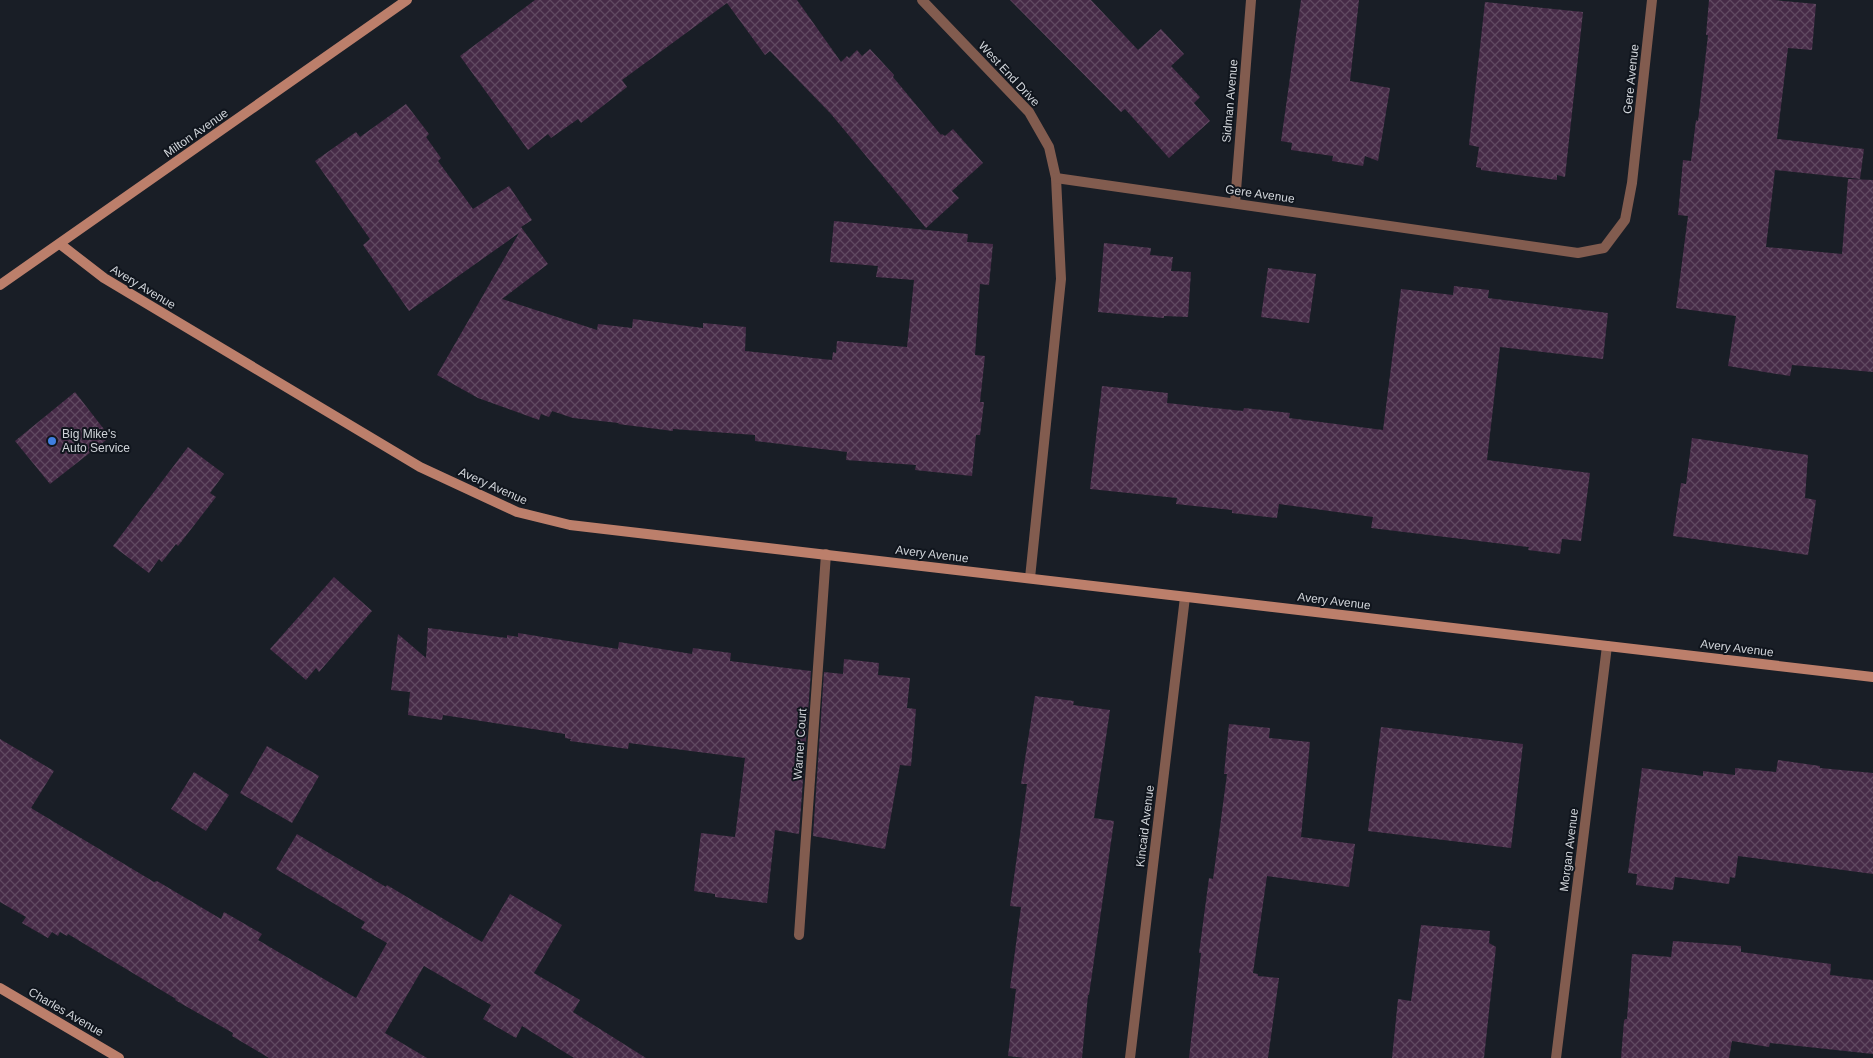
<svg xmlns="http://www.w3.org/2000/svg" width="1873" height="1058" font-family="Helvetica,sans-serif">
	<defs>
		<pattern id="building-cross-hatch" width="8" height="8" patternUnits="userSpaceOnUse" patternTransform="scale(1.25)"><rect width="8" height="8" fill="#462b47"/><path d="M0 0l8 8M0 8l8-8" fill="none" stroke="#604961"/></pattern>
	</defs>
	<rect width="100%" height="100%" fill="#191e26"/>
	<g fill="url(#building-cross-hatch)">
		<polygon points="535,0 797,0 841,62 847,56 849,58 857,50 862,56 870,49 894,75 893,77 941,135 942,134 945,136 953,129 983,163 952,191 959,198 926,228 831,114 770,51 765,55 727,3 622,80 627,87 581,123 578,119 551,138 548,134 528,150 460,56"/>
		<polygon points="1010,0 1091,0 1138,50 1161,29 1184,54 1171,66 1200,97 1194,103 1210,121 1169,158 1125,109 1121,112"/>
		<polygon points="1301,0 1359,0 1350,81 1390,88 1378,161 1365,156 1363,166 1332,161 1333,156 1291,150 1292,143 1281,141"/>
		<polygon points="1709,0 1774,0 1816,4 1812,50 1788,48 1777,139 1864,149 1860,179 1775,170 1766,247 1842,254 1848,179 1873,180 1873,372 1792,365 1790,376 1728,366 1736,316 1676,308 1688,216 1678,215 1683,160 1691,161 1696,120 1698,121 1708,35 1706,35"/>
		<polygon points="1485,2 1583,12 1565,177 1557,175 1557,180 1481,170 1481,168 1476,167 1479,147 1469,145"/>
		<polygon points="406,104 429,134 426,137 441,158 438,161 473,209 509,186 532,220 521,227 548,264 502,299 597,330 598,324 632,328 633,319 703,328 703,323 746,327 745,351 832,360 833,352 836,353 837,341 907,347 914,280 876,277 878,266 830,262 834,221 968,234 967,242 993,244 989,285 980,284 975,355 985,356 980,402 984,402 980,435 976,435 972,476 915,470 916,465 846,460 847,452 755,441 755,435 673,429 673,431 618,424 619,423 573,418 552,411 549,417 541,414 539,420 478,398 437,375 519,233 409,311 363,245 370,239 315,161 356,132 360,137"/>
		<polygon points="1104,243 1151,248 1150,255 1173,257 1171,271 1191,272 1188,317 1164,316 1164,318 1098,312"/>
		<polygon points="1268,268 1316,274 1309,323 1261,317"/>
		<polygon points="1454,286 1489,290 1488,298 1608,313 1603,359 1500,347 1487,460 1590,473 1581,541 1562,539 1560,554 1528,550 1529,547 1371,528 1373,517 1279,504 1277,518 1232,513 1232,510 1176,504 1177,498 1090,489 1102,386 1168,393 1167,403 1243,411 1244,408 1290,413 1289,418 1383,430 1401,289 1453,295"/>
		<polygon points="75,392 110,437 50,484 15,441"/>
		<polygon points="1692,438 1808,455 1805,498 1816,500 1808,555 1673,536 1681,483 1686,484"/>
		<polygon points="188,447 224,474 210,493 216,497 178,546 176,544 162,562 159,559 149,573 113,546"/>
		<polygon points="334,577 372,611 319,672 316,668 306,680 270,649"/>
		<polygon points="428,628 507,638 507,635 518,637 518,633 618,649 619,642 692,654 693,648 731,653 730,661 811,671 799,834 775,830 767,903 715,897 715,894 694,891 701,833 735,837 745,758 629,743 628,749 570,741 571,739 565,738 565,734 443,715 442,720 408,715 410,692 391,690 398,634 426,658"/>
		<polygon points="844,659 879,663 878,675 910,678 907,708 916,709 911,766 900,765 885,849 813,836 824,672 843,674"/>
		<polygon points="1035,696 1074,701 1073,705 1110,710 1094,818 1114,821 1089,995 1088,995 1082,1058 1025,1058 1008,1056 1016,989 1010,988 1021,907 1010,906 1027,784 1021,784"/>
		<polygon points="1229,724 1270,728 1269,738 1310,742 1301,837 1355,844 1349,887 1267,876 1253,973 1258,974 1258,976 1279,978 1268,1058 1189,1058 1201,953 1199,953 1209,878 1213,879 1227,774 1224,774"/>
		<polygon points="1381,727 1523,744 1511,848 1368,831"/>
		<polygon points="0,739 54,771 31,808 154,882 157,881 221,919 224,912 262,934 258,940 356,998 387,943 361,928 365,922 276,869 297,834 386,887 387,885 482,942 510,894 562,925 534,973 580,1000 573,1012 646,1058 574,1058 522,1026 516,1038 483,1019 491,1005 424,966 385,1033 427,1058 269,1058 232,1036 233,1033 175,1000 176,999 68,934 67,936 60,932 58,936 52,932 48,938 22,923 26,917 0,902"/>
		<polygon points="267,746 319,776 292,823 240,793"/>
		<polygon points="1778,760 1820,766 1820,768 1873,773 1873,874 1738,856 1735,878 1730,877 1729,884 1675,877 1673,890 1636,885 1637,874 1628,873 1642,768 1703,776 1703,771 1735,775 1735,768 1776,772"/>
		<polygon points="194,772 229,795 206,831 171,809"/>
		<polygon points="1421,925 1490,931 1489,943 1496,947 1484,1058 1392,1058 1398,999 1411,1001"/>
		<polygon points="1673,941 1741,946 1741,952 1831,964 1830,975 1873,980 1873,1054 1770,1043 1769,1047 1732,1041 1729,1058 1621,1058 1624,1021 1625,1019 1627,1019 1632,954 1671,957"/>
	</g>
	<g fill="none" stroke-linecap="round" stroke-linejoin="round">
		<g stroke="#825c4f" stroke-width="10">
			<polyline points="922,0 1029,112 1049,147 1056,178 1061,279 1030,578"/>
			<polyline points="1056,178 1578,253 1604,248 1625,220 1632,183 1652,0"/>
			<polyline points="1235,203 1251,0"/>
			<polyline points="799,935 826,554"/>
			<polyline points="1130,1058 1185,597"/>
			<polyline points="1556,1058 1607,646"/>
		</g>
		<g stroke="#bc7f6b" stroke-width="10">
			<polyline points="60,244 104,278 420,467 517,512 570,525 1873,677"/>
			<polyline points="0,285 407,0"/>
			<polyline points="0,988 119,1058"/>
		</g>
	</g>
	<circle fill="#3f7fe0" stroke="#10151d" stroke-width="2" cx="52" cy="441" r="5"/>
	<g text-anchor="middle" stroke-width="4" stroke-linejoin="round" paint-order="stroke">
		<g font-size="12" fill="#d0d4d9" stroke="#10151d">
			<text transform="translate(1009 74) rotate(47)" y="4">West End Drive</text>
			<text transform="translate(1631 79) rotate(-84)" y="4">Gere Avenue</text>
			<text transform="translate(1230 101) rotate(-85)" y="4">Sidman Avenue</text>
			<text transform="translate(196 133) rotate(-35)" y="4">Milton Avenue</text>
			<text transform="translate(1260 194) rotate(8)" y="4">Gere Avenue</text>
			<text transform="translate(143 287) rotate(31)" y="4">Avery Avenue</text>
			<text transform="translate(493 486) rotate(24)" y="4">Avery Avenue</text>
			<text transform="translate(932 554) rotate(7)" y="4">Avery Avenue</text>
			<text transform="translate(1334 601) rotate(7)" y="4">Avery Avenue</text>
			<text transform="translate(1737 648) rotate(7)" y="4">Avery Avenue</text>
			<text transform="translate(800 744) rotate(-86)" y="4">Warner Court</text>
			<text transform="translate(1145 826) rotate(-83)" y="4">Kincaid Avenue</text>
			<text transform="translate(1569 850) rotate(-83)" y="4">Morgan Avenue</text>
			<text transform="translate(66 1012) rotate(30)" y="4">Charles Avenue</text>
		</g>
		<g font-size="12" fill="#d0d4d9" stroke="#10151d" text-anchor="start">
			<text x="62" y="438">Big Mike's<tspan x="62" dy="14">Auto Service</tspan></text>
		</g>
	</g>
</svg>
